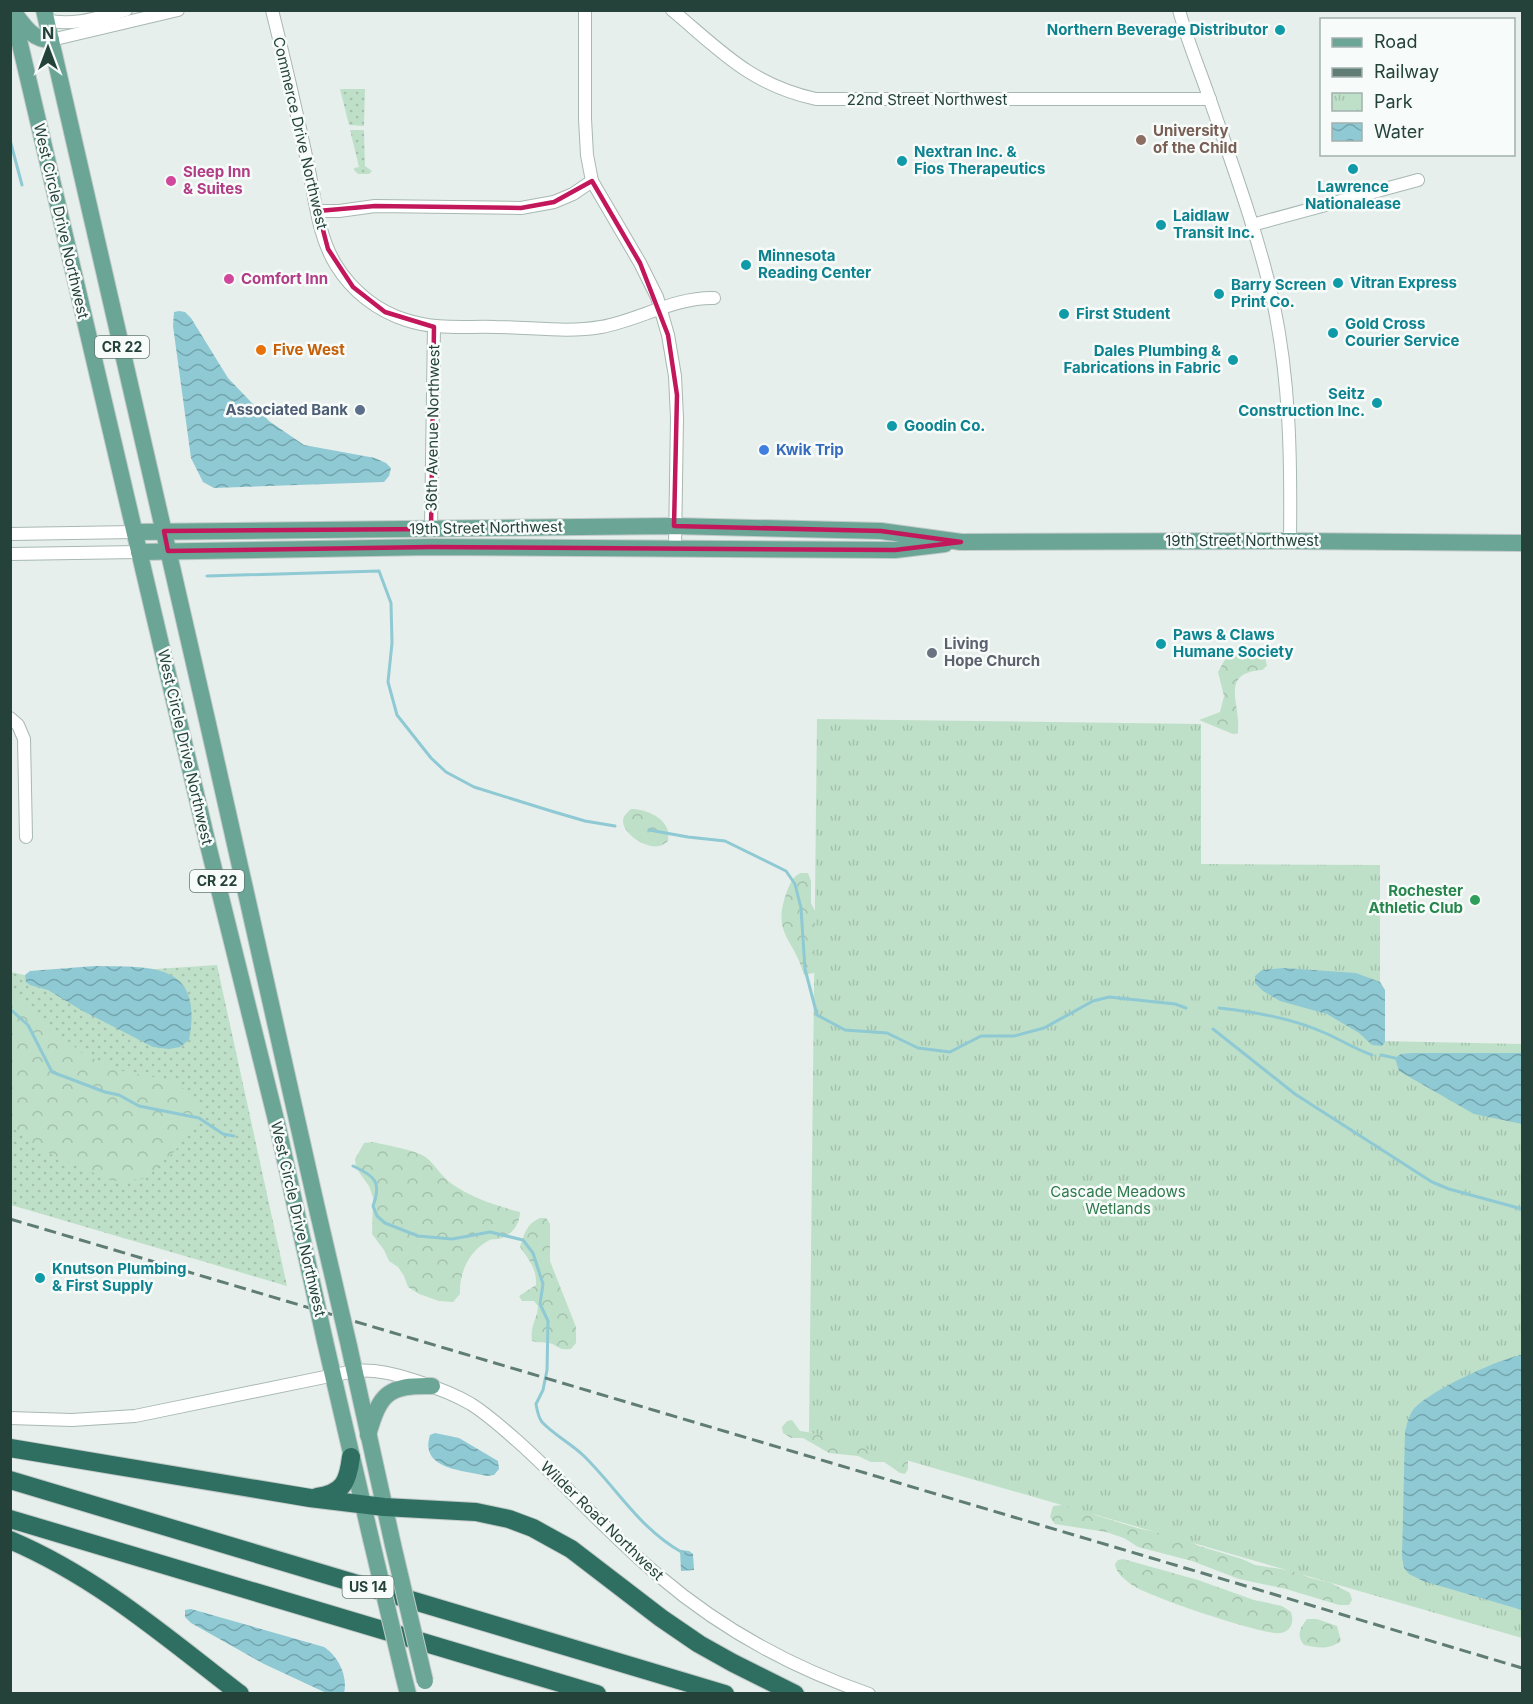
<svg xmlns="http://www.w3.org/2000/svg" width="1533" height="1704" font-family="Inter,sans-serif">
	<defs>
		<pattern id="grass-dots" width="8" height="8" patternUnits="userSpaceOnUse" patternTransform="scale(1.5)"><rect width="8" height="8" fill="#bfe0c8"/><path d="M2 2h.1M6 6h.1" fill="none" stroke="#a4c1ad" stroke-width="1.8" stroke-linecap="round"/></pattern>
		<pattern id="forest-crowns" width="20" height="18" patternUnits="userSpaceOnUse" patternTransform="scale(1.5)"><rect width="20" height="18" fill="#bfe0c8"/><path d="M2 6a3 3 0 1 1 6 0M12 15a3 3 0 1 1 6 0" fill="none" stroke="#a4c1ad"/></pattern>
		<pattern id="park-tufts" width="24" height="20" patternUnits="userSpaceOnUse" patternTransform="scale(1.5)"><rect width="24" height="20" fill="#bfe0c8"/><path d="M3 7l-1-3M5 7V3M7 7l1-3M15 17l-1-3M17 17v-4M19 17l1-3" fill="none" stroke="#a4c1ad"/></pattern>
		<pattern id="water-waves" width="16" height="10" patternUnits="userSpaceOnUse" patternTransform="scale(1.5)"><rect width="16" height="10" fill="#8ec9d4"/><path d="M0 5q4-4 8 0t8 0" fill="none" stroke="#74a5ad"/></pattern>
	</defs>
	<rect width="100%" height="100%" fill="#e6efeb"/>
	<g fill="url(#grass-dots)">
		<polygon points="340,89 365,89 364,126 349,125"/>
		<polygon points="350,130 364,130 365,166 372,171 369,174 358,174 354,170 354,168 359,167"/>
		<polygon points="217,965 287,1286 11,1205 11,972 33,977"/>
	</g>
	<g fill="url(#forest-crowns)">
		<path d="M1236 651 1257 653 1265 656 1267 666 1262 670C1218 673 1242 705 1238 733L1233 734 1199 720 1220 712 1224 696 1218 672 1228 654Z"/>
		<path d="M631 809C644 809 664 816 668 831 669 834 668 838 668 841 665 843 662 846 659 846 646 849 623 834 623 821 623 816 627 813 631 809Z"/>
		<path d="M801 873H808L811 881V903L818 917V972L804 975C794 937 771 935 787 891 790 884 793 876 801 873Z"/>
		<polygon points="10,986 21,1002 82,1053 118,1070 173,1081 188,1092 198,1103 199,1118 175,1151 143,1179 112,1181 44,1151 11,1127"/>
		<path d="M373 1142C385 1145 413 1150 422 1155 433 1160 440 1176 452 1184 472 1198 497 1206 520 1212 520 1223 513 1234 502 1238 497 1240 492 1238 488 1241 469 1251 459 1273 460 1294L453 1302 439 1301 419 1294 408 1287 404 1276 398 1267 389 1261 384 1250 372 1234 373 1197 369 1186 356 1168 355 1159 364 1143Z"/>
		<path d="M540 1218H546L550 1224V1261L576 1327V1343L571 1349C556 1351 558 1344 548 1343 542 1342 538 1343 532 1341 530 1324 537 1321 538 1306L534 1301H522L519 1296 536 1285C537 1269 529 1260 520 1247 524 1234 527 1223 540 1218Z"/>
		<polygon points="792,1420 800,1431 821,1434 908,1459 908,1469 905,1474 900,1473 884,1462 871,1462 858,1456 829,1453 803,1438 791,1438 783,1433 782,1427 787,1421"/>
		<polygon points="1070,1504 1082,1506 1095,1515 1137,1528 1181,1537 1199,1546 1242,1559 1255,1565 1293,1571 1311,1578 1331,1583 1350,1593 1352,1600 1349,1605 1339,1605 1286,1589 1239,1579 1192,1561 1138,1547 1124,1538 1106,1532 1055,1524 1050,1517 1053,1506"/>
		<path d="M1123 1559 1198 1580 1254 1600 1282 1606 1291 1612C1294 1621 1292 1631 1281 1633 1264 1636 1147 1596 1132 1585 1124 1579 1116 1573 1115 1564L1118 1560Z"/>
		<path d="M1307 1619H1317L1337 1626 1341 1641C1329 1650 1318 1648 1304 1645 1296 1635 1300 1628 1307 1619Z"/>
	</g>
	<polygon fill="url(#park-tufts)" points="817,719 1201,724 1201,864 1380,865 1380,1041 1522,1044 1522,1638 809,1432"/>
	<g fill="url(#water-waves)">
		<polygon points="179,311 185,312 191,318 228,378 269,421 304,445 375,458 386,463 391,468 389,476 384,482 214,488 203,482 191,458 173,326 174,312"/>
		<path d="M95 966C152 967 204 962 189 1040L180 1047 169 1049 153 1047 81 1010 48 990 30 985 26 982 25 975 30 971Z"/>
		<polygon points="1284,968 1356,973 1380,982 1385,990 1385,1042 1382,1046 1372,1045 1359,1033 1327,1014 1280,1001 1263,991 1255,983 1255,976 1262,970"/>
		<polygon points="1412,1053 1522,1053 1522,1124 1474,1114 1399,1071 1395,1058 1401,1054"/>
		<path d="M1522 1355V1610L1423 1581 1409 1574 1404 1568 1402 1557 1405 1432C1407 1425 1408 1417 1413 1410 1427 1392 1500 1358 1522 1355Z"/>
		<path d="M435 1433 459 1438 498 1461 499 1469 494 1475 487 1476C464 1470 419 1470 430 1435Z"/>
		<polygon points="680,1550 689,1551 693,1554 694,1570 681,1571"/>
		<path d="M191 1609 324 1647C338 1656 348 1676 344 1693H327L322 1691 264 1664 191 1623 185 1617V1610Z"/>
	</g>
	<g fill="none" stroke-linecap="round" stroke-linejoin="round">
		<g stroke="#8ec9d4" stroke-width="3">
			<polyline points="10,140 22,185"/>
			<polyline points="207,576 379,571 391,603 392,643 388,682 397,715 431,758 446,772 474,787 551,811 585,821 615,826"/>
			<polyline points="649,830 688,837 725,841 786,871 795,884 801,908 805,969 817,1015 845,1030 887,1033 918,1048 950,1052 981,1036 1014,1036 1044,1028 1093,1001 1109,997 1175,1004 1186,1008"/>
			<path d="M1219 1008C1255 1012 1291 1018 1325 1033 1341 1040 1355 1049 1372 1055"/>
			<polyline points="10,1009 28,1025 52,1072 105,1092 119,1095 139,1106 199,1118 223,1134 234,1136"/>
			<polyline points="1213,1029 1295,1094 1432,1182 1449,1189 1522,1209"/>
			<polyline points="1381,1055 1395,1058"/>
			<path d="M353 1166C375 1176 382 1182 373 1206L377 1216 385 1223 418 1236 452 1239 490 1232 523 1240 533 1253 543 1284 540 1304 548 1321 547 1370 543 1390 536 1404C537 1410 538 1417 542 1422 554 1435 572 1444 585 1457 619 1491 640 1529 683 1553"/>
		</g>
		<g stroke="#a8b8b2" stroke-width="14">
			<g id="minor">
				<path d="M272 10C285 62 297 114 308 165 315 199 318 236 336 265 352 291 377 311 406 320 436 330 465 326 496 327 530 327 567 333 601 327 640 320 674 297 714 298"/>
				<polyline points="585,10 585,119 587,155 592,181 640,263 657,297 668,335 675,376 677,418 675,547"/>
				<path d="M672 10C721 51 751 85 816 99H1210"/>
				<path d="M1179 10C1187 40 1199 68 1209 97 1232 164 1257 231 1273 301 1290 380 1291 459 1290 541"/>
				<path d="M46 20C73 27 100 17 126 10"/>
				<polyline points="51,40 178,10"/>
				<polyline points="318,211 339,211 375,206 521,208 554,202 573,194 592,181"/>
				<polyline points="1252,225 1418,180"/>
				<polyline points="431,529 434,327"/>
				<polyline points="10,534 135,532"/>
				<polyline points="10,554 139,552"/>
				<polyline points="10,718 18,725 24,739 26,837"/>
				<path d="M10 1418 72 1420 135 1416 354 1371C376 1369 395 1374 416 1381 435 1387 454 1394 471 1404 490 1416 507 1432 524 1447 570 1489 611 1536 659 1576 720 1628 793 1668 869 1694"/>
			</g>
		</g>
		<g stroke="#c2cac8" stroke-width="18">
			<g id="major">
				<polyline points="12,10 208,845 278,1128 296,1210"/>
				<polyline points="44,10 208,724 318,1213"/>
				<path d="M15 14C25 27 33 40 51 40"/>
				<polyline points="135,532 674,526 881,531 961,542 1290,541 1522,543"/>
				<polyline points="139,552 431,547 895,550 945,544"/>
				<polyline points="325,1341 371,1539"/>
				<polyline points="349,1346 393,1545"/>
				<path d="M368 1435C380 1393 388 1385 432 1386"/>
				<polyline points="403,1674 408,1694"/>
			</g>
		</g>
		<g stroke="#c2cac8" stroke-width="20">
			<g id="highway">
				<polyline points="10,1448 310,1498 384,1507 476,1512 509,1519 533,1528 571,1549 661,1618 699,1644 733,1663 795,1694"/>
				<polyline points="10,1480 725,1694"/>
				<path d="M317 1497C344 1493 348 1481 351 1457"/>
				<polyline points="10,1519 597,1694"/>
				<path d="M10 1540C97 1577 166 1637 240 1694"/>
			</g>
		</g>
		<use href="#minor" stroke="#fff" stroke-width="12"/>
		<use href="#major" stroke="#6aa596" stroke-width="16"/>
		<use href="#highway" stroke="#2f6f62" stroke-width="18"/>
		<polyline stroke="#5f7d75" stroke-width="3" stroke-dasharray="12 6" stroke-linecap="butt" points="10,1219 1522,1668"/>
		<g stroke="#c2cac8" stroke-width="18" stroke-linecap="butt">
			<g id="major-bridge">
				<polyline points="296,1210 325,1341"/>
				<polyline points="318,1213 349,1346"/>
				<polyline points="371,1539 403,1674"/>
				<polyline points="393,1545 425,1681"/>
			</g>
		</g>
		<use href="#major-bridge" stroke="#6aa596" stroke-width="16"/>
	</g>
	<path fill="none" stroke="#c2185b" stroke-width="4.5" stroke-linejoin="round" d="M592 181 640 263 668 335 677 395 674 526 881 531 961 542 895 550 431 547 168 551 164 531 431 529 434 327 385 312 353 287 328 249 318 211 375 206 521 208 554 202Z"/>
	<g fill="#0f9aa8" stroke="#f7fbf9" stroke-width="2">
		<circle cx="1280" cy="30" r="6"/>
		<circle cx="902" cy="161" r="6"/>
		<circle cx="1353" cy="169" r="6"/>
		<circle cx="1161" cy="225" r="6"/>
		<circle cx="746" cy="265" r="6"/>
		<circle cx="1338" cy="283" r="6"/>
		<circle cx="1219" cy="294" r="6"/>
		<circle cx="1064" cy="314" r="6"/>
		<circle cx="1333" cy="333" r="6"/>
		<circle cx="1233" cy="360" r="6"/>
		<circle cx="1377" cy="403" r="6"/>
		<circle cx="892" cy="426" r="6"/>
		<circle cx="1161" cy="644" r="6"/>
		<circle cx="40" cy="1278" r="6"/>
	</g>
	<circle fill="#8d6e63" stroke="#f7fbf9" stroke-width="2" cx="1141" cy="140" r="6"/>
	<g fill="#d1479c" stroke="#f7fbf9" stroke-width="2">
		<circle cx="171" cy="181" r="6"/>
		<circle cx="229" cy="279" r="6"/>
	</g>
	<circle fill="#e8710a" stroke="#f7fbf9" stroke-width="2" cx="261" cy="350" r="6"/>
	<circle fill="#5c6f8a" stroke="#f7fbf9" stroke-width="2" cx="360" cy="410" r="6"/>
	<circle fill="#3f7fe0" stroke="#f7fbf9" stroke-width="2" cx="764" cy="450" r="6"/>
	<circle fill="#6b7280" stroke="#f7fbf9" stroke-width="2" cx="932" cy="653" r="6"/>
	<circle fill="#2e9e5b" stroke="#f7fbf9" stroke-width="2" cx="1475" cy="900" r="6"/>
	<g text-anchor="middle" stroke-width="5" stroke-linejoin="round" paint-order="stroke">
		<g fill="#f7fbf9" stroke="#637a73" stroke-width="1.5">
			<rect x="95" y="336" width="54" height="22" rx="4.5"/>
			<rect x="190" y="870" width="54" height="22" rx="4.5"/>
			<rect x="342.5" y="1576" width="51" height="22" rx="4.5"/>
		</g>
		<g font-size="14" font-weight="bold" fill="#24423a">
			<text x="122" y="352">CR 22</text>
			<text x="217" y="886">CR 22</text>
			<text x="368" y="1592">US 14</text>
		</g>
		<g font-size="15" font-weight="bold" fill="#0d838f" stroke="#f7fbf9" text-anchor="start">
			<text x="1268" y="35" text-anchor="end">Northern Beverage Distributor</text>
			<text x="914" y="157">Nextran Inc. &amp;<tspan x="914" dy="17">Fios Therapeutics</tspan></text>
			<text x="1353" y="192" text-anchor="middle">Lawrence<tspan x="1353" dy="17">Nationalease</tspan></text>
			<text x="1173" y="221">Laidlaw<tspan x="1173" dy="17">Transit Inc.</tspan></text>
			<text x="758" y="261">Minnesota<tspan x="758" dy="17">Reading Center</tspan></text>
			<text x="1350" y="288">Vitran Express</text>
			<text x="1231" y="290">Barry Screen<tspan x="1231" dy="17">Print Co.</tspan></text>
			<text x="1076" y="319">First Student</text>
			<text x="1345" y="329">Gold Cross<tspan x="1345" dy="17">Courier Service</tspan></text>
			<text x="1221" y="356" text-anchor="end">Dales Plumbing &amp;<tspan x="1221" dy="17">Fabrications in Fabric</tspan></text>
			<text x="1365" y="399" text-anchor="end">Seitz<tspan x="1365" dy="17">Construction Inc.</tspan></text>
			<text x="904" y="431">Goodin Co.</text>
			<text x="1173" y="640">Paws &amp; Claws<tspan x="1173" dy="17">Humane Society</tspan></text>
			<text x="52" y="1274">Knutson Plumbing<tspan x="52" dy="17">&amp; First Supply</tspan></text>
		</g>
		<g font-size="15" fill="#24423a" stroke="#f7fbf9">
			<text x="927" y="105">22nd Street Northwest</text>
			<text transform="translate(300 133) rotate(77)" y="5">Commerce Drive Northwest</text>
			<text transform="translate(61 221) rotate(77)" y="5">West Circle Drive Northwest</text>
			<text transform="translate(433 428) rotate(-89)" y="5">36th Avenue Northwest</text>
			<text transform="translate(486 528) rotate(-1)" y="5">19th Street Northwest</text>
			<text x="1242" y="546">19th Street Northwest</text>
			<text transform="translate(185 747) rotate(77)" y="5">West Circle Drive Northwest</text>
			<text transform="translate(298 1219) rotate(77)" y="5">West Circle Drive Northwest</text>
			<text transform="translate(602 1521) rotate(44)" y="5">Wilder Road Northwest</text>
		</g>
		<g font-size="15" font-weight="bold" fill="#785e54" stroke="#f7fbf9" text-anchor="start">
			<text x="1153" y="136">University<tspan x="1153" dy="17">of the Child</tspan></text>
		</g>
		<g font-size="15" font-weight="bold" fill="#b23c85" stroke="#f7fbf9" text-anchor="start">
			<text x="183" y="177">Sleep Inn<tspan x="183" dy="17">&amp; Suites</tspan></text>
			<text x="241" y="284">Comfort Inn</text>
		</g>
		<g font-size="15" font-weight="bold" fill="#c56008" stroke="#f7fbf9" text-anchor="start">
			<text x="273" y="355">Five West</text>
		</g>
		<g font-size="15" font-weight="bold" fill="#4e5e75" stroke="#f7fbf9" text-anchor="end">
			<text x="348" y="415">Associated Bank</text>
		</g>
		<g font-size="15" font-weight="bold" fill="#366cbe" stroke="#f7fbf9" text-anchor="start">
			<text x="776" y="455">Kwik Trip</text>
		</g>
		<g font-size="15" font-weight="bold" fill="#5b616d" stroke="#f7fbf9" text-anchor="start">
			<text x="944" y="649">Living<tspan x="944" dy="17">Hope Church</tspan></text>
		</g>
		<g font-size="15" font-weight="bold" fill="#27864d" stroke="#f7fbf9" text-anchor="end">
			<text x="1463" y="896">Rochester<tspan x="1463" dy="17">Athletic Club</tspan></text>
		</g>
		<g font-size="15" fill="#2d7a4b" stroke="#f7fbf9">
			<text x="1118" y="1197">Cascade Meadows<tspan x="1118" dy="17">Wetlands</tspan></text>
		</g>
	</g>
	<rect width="1533" height="1704" fill="none" stroke="#24423a" stroke-width="24"/>
	<rect x="1320" y="18" width="195" height="138" fill="#f7fbf9" stroke="#a3b1ad" stroke-width="1.5"/>
	<rect x="1332" y="38" width="30" height="9" fill="#6aa596" stroke="#a3b1ad" stroke-width="1.5"/>
	<text x="1374" y="48" font-size="18" fill="#24423a">Road</text>
	<rect x="1332" y="68" width="30" height="9" fill="#5f7d75" stroke="#a3b1ad" stroke-width="1.5"/>
	<text x="1374" y="78" font-size="18" fill="#24423a">Railway</text>
	<rect x="1332" y="93" width="30" height="18" fill="url(#park-tufts)" stroke="#a3b1ad" stroke-width="1.5"/>
	<text x="1374" y="108" font-size="18" fill="#24423a">Park</text>
	<rect x="1332" y="123" width="30" height="18" fill="url(#water-waves)" stroke="#a3b1ad" stroke-width="1.5"/>
	<text x="1374" y="138" font-size="18" fill="#24423a">Water</text>
	<g transform="translate(48 48)" stroke="#f7fbf9" stroke-width="4.5" paint-order="stroke">
	<path d="M0-4.5L10 22L0 15L-10 22Z" fill="#24423a"/>
	<text y="-9" font-size="16" font-weight="bold" text-anchor="middle" fill="#24423a">N</text>
	</g>
</svg>
